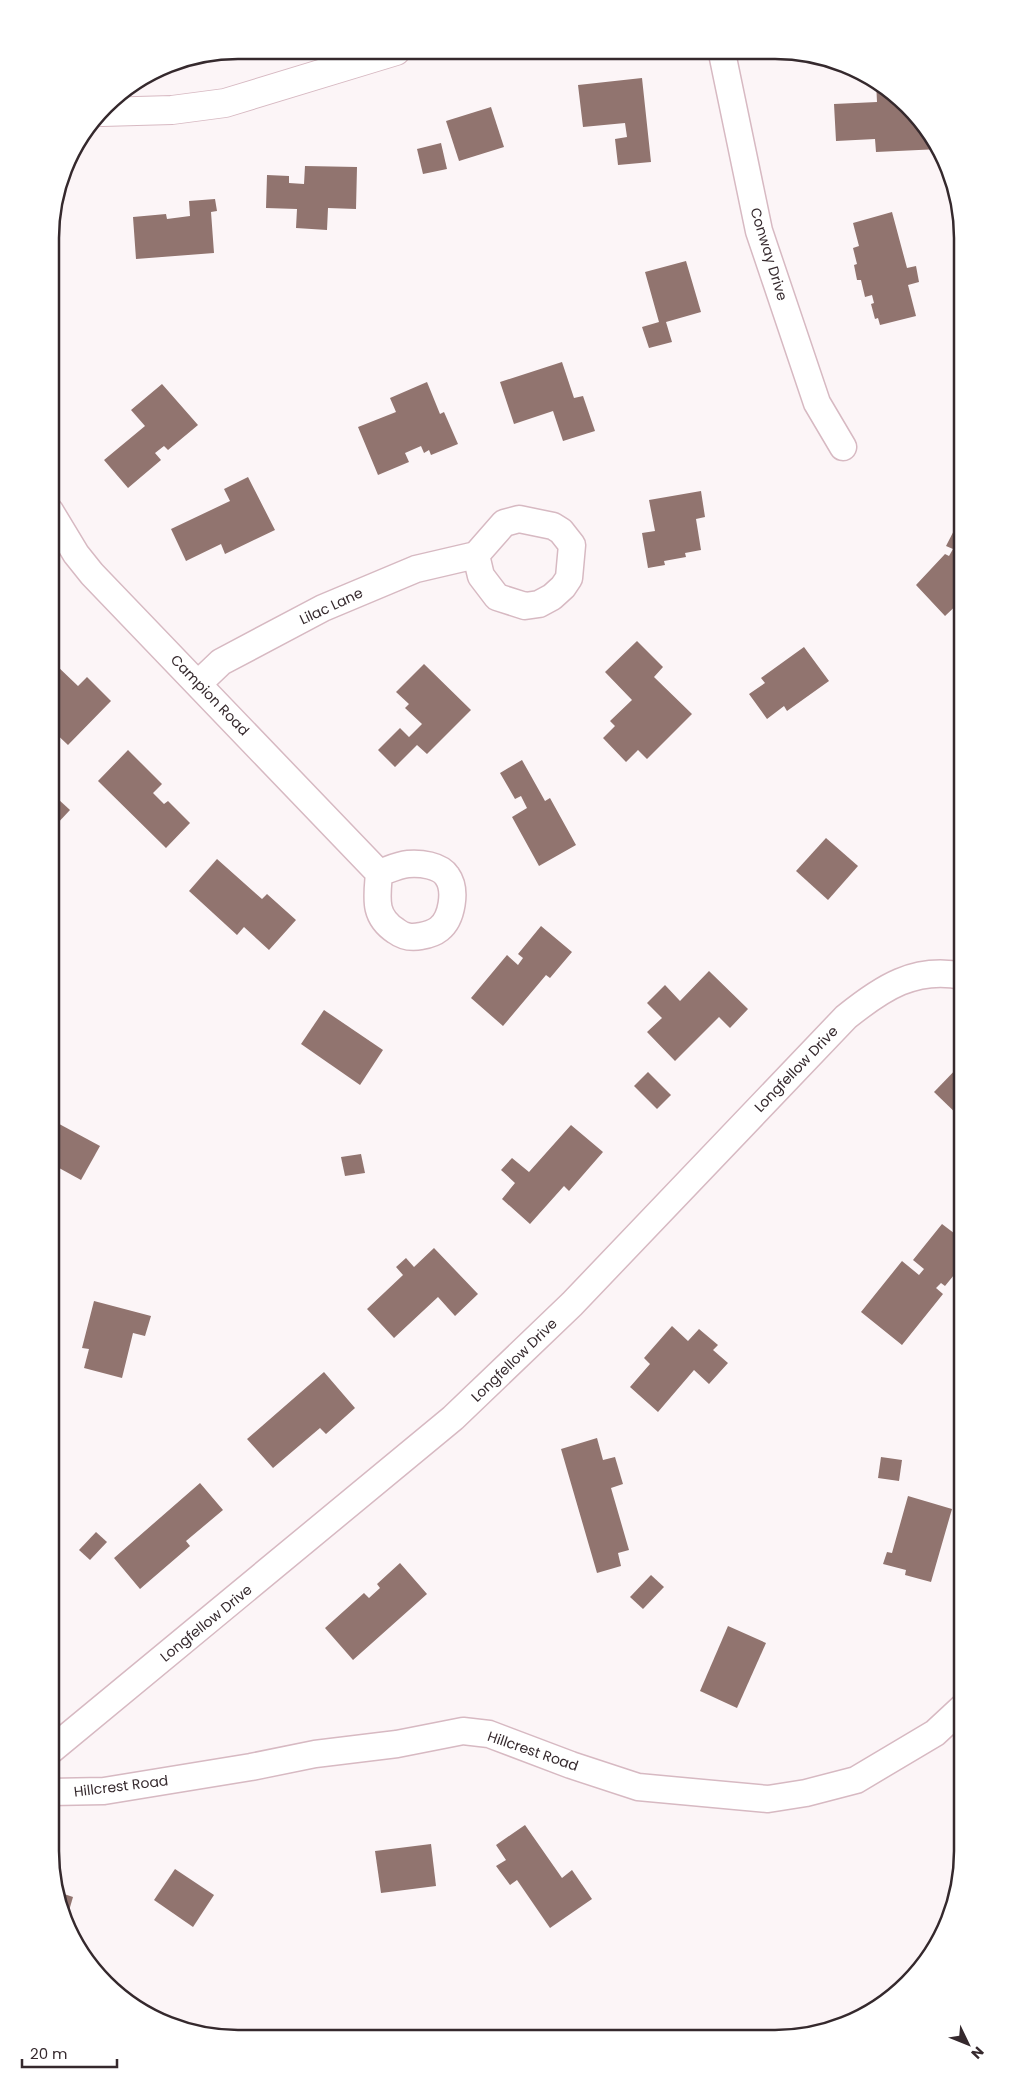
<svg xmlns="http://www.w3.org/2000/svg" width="1013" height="2089" font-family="Poppins,sans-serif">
	<rect width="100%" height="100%" fill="#fcf5f7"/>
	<g fill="#91746f">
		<polygon points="642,78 651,162 618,165 615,139 627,137 625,123 583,127 578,85"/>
		<polygon points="876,81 899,97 938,144 940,149 876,152 875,139 836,141 834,104 877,102"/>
		<polygon points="491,107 504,147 459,161 446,121"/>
		<polygon points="441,143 447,169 423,174 417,149"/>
		<polygon points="305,166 357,167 356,209 328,208 327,230 296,228 297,209 266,208 267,175 289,176 289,183 304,184"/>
		<polygon points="215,199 217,211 211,212 214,253 136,259 133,217 166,214 167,219 190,216 189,201"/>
		<polygon points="892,212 907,268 916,266 919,282 908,285 916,316 880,325 878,318 875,319 871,304 874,303 872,295 865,297 861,280 857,280 854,265 857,264 853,248 859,246 853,223"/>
		<polygon points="686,261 701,312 666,322 672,342 649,348 642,327 659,322 645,272"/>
		<polygon points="562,362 574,398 583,396 595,431 563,441 553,411 514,424 500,382"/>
		<polygon points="427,382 440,414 444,412 458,444 431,455 429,450 424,453 421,446 405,453 409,462 378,475 358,427 396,412 390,398"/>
		<polygon points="162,384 198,425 168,450 164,446 155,453 161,460 128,488 104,460 145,426 131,410"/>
		<polygon points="248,477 275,530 225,554 221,544 186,561 171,529 230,501 224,489"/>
		<polygon points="701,491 705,517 696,519 701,550 685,553 686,557 664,561 665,565 648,568 642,533 655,531 649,500"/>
		<polygon points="963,513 963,599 945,616 916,585 945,554 949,556 953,549 946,546"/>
		<polygon points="637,641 663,667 654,677 692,714 647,759 638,750 626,762 603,738 615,726 610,721 632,700 605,672"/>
		<polygon points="804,647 829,681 787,711 784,706 767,719 749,694 765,683 761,678"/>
		<polygon points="55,664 78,686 87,677 111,701 68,745 50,728 50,668"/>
		<polygon points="424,664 471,710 427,754 417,745 395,767 378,750 400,728 409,737 422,724 405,708 409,704 396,692"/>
		<polygon points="128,750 162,784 153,793 164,804 168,801 190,823 166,848 98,781"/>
		<polygon points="522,760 545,801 550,798 576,845 539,866 512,817 527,808 521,796 515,799 500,773"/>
		<polygon points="58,799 70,810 54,827 50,823 50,807"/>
		<polygon points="826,838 858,866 828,900 796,871"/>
		<polygon points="217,859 262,899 267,894 296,920 269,950 244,927 237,935 189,891"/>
		<polygon points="541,926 572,952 550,978 546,975 503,1026 471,998 507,955 518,965 523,958 518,954"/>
		<polygon points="709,971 748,1009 730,1028 719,1017 675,1061 647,1032 662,1018 647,1003 665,985 680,1001"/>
		<polygon points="324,1010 383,1050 360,1085 301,1044"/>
		<polygon points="963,1062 963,1120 934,1092"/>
		<polygon points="648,1072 671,1095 657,1109 634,1086"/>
		<polygon points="50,1119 100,1146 81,1180 50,1163"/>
		<polygon points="963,1121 963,1137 954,1129"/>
		<polygon points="571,1125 603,1152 569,1191 564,1186 530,1224 502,1199 515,1183 501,1170 512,1158 529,1172"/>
		<polygon points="361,1154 365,1173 345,1176 341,1157"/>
		<polygon points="942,1224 963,1240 963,1264 945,1286 941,1283 936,1288 943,1294 902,1345 861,1312 902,1261 919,1275 924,1269 913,1260"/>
		<polygon points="434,1248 478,1294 455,1316 438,1297 394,1338 367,1309 403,1275 396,1267 406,1258 414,1267"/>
		<polygon points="94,1301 151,1316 145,1336 133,1333 122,1378 84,1368 89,1349 82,1348"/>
		<polygon points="672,1326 688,1341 699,1329 718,1345 713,1350 728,1363 709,1384 694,1370 658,1412 630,1387 650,1364 644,1358"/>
		<polygon points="324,1372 355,1408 326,1434 320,1428 273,1468 247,1439"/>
		<polygon points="597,1438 603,1460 615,1457 623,1484 611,1488 629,1550 618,1553 621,1566 597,1573 561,1449"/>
		<polygon points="881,1457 902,1460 899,1481 878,1478"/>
		<polygon points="200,1483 223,1510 186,1541 190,1546 140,1589 114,1558"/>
		<polygon points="908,1496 952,1509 931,1582 905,1575 906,1570 883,1564 887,1552 892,1553"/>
		<polygon points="96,1532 107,1542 90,1560 79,1550"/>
		<polygon points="400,1563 427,1594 353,1660 325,1628 364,1593 369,1598 380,1588 377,1584"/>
		<polygon points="651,1575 664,1587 643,1609 630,1597"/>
		<polygon points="728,1626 766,1643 737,1708 700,1691"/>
		<polygon points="50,1631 59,1641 50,1649"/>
		<polygon points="525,1825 562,1878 572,1870 592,1899 550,1928 517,1880 510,1885 496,1866 506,1860 496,1845"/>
		<polygon points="431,1844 436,1886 381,1893 375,1851"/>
		<polygon points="175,1869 214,1895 193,1927 154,1900"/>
		<polygon points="55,1891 73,1897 66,1921 56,1900"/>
	</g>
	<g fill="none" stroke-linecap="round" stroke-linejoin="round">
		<g stroke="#d7b9c2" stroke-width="29">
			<g id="street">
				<polyline points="722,53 759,231 817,403 843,447"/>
				<path d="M50 511 76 554 92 574 379 873C377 898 373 916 396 931 404 937 411 938 421 936 427 935 434 933 439 929 452 919 457 890 447 876 440 865 420 863 408 864 398 865 388 870 379 873"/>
				<polyline points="199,683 221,662 323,608 416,569 476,555 504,523 519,519 553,526 561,531 572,545 569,578 563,587 552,597 539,604 525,606 497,597 481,576 476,555"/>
				<path d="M50 1751 453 1418 572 1304 846 1017C882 988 915 966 963 976"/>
				<polyline points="50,1792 104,1791 251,1767 315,1754 397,1744 463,1731 489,1734 571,1765 638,1787 768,1799 806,1793 856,1780 935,1733 963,1707"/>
			</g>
		</g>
		<g stroke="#d7b9c2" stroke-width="30">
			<polyline id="secondary" points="102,112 172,110 225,103 396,51"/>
		</g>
		<use href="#street" stroke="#fff" stroke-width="26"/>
		<use href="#secondary" stroke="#fff" stroke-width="28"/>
	</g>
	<g text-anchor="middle" stroke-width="4" stroke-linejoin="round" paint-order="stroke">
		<g font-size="14" fill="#35292d" stroke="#fff">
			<text transform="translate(769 254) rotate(73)" y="5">Conway Drive</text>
			<text transform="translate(331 606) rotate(-25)" y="5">Lilac Lane</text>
			<text transform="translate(210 695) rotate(46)" y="5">Campion Road</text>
			<text transform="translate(796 1069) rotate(-46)" y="5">Longfellow Drive</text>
			<text transform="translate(514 1360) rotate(-44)" y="5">Longfellow Drive</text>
			<text transform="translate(206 1623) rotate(-39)" y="5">Longfellow Drive</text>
			<text transform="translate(533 1751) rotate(19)" y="5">Hillcrest Road</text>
			<text transform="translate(121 1786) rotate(-7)" y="5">Hillcrest Road</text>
		</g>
	</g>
	<path d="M0 0H1013V2089H0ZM238 59H775A179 179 0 0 1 954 238V1851A179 179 0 0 1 775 2030H238A179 179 0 0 1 59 1851V238A179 179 0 0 1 238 59Z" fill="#fff" fill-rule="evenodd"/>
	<path fill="none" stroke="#35292d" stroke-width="2.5" d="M238 59H775A179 179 0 0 1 954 238V1851A179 179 0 0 1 775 2030H238A179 179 0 0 1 59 1851V238A179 179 0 0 1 238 59Z"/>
	<g transform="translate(968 2044) rotate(133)" stroke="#ffffff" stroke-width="4" paint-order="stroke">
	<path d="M0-4L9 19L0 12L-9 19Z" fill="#35292d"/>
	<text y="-8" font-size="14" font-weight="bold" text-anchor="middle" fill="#35292d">N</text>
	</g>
	<path d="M22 2059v8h95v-8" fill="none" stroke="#35292d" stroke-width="2.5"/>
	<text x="30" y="2059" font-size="15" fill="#35292d" stroke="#ffffff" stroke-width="4" paint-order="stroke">20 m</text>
</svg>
